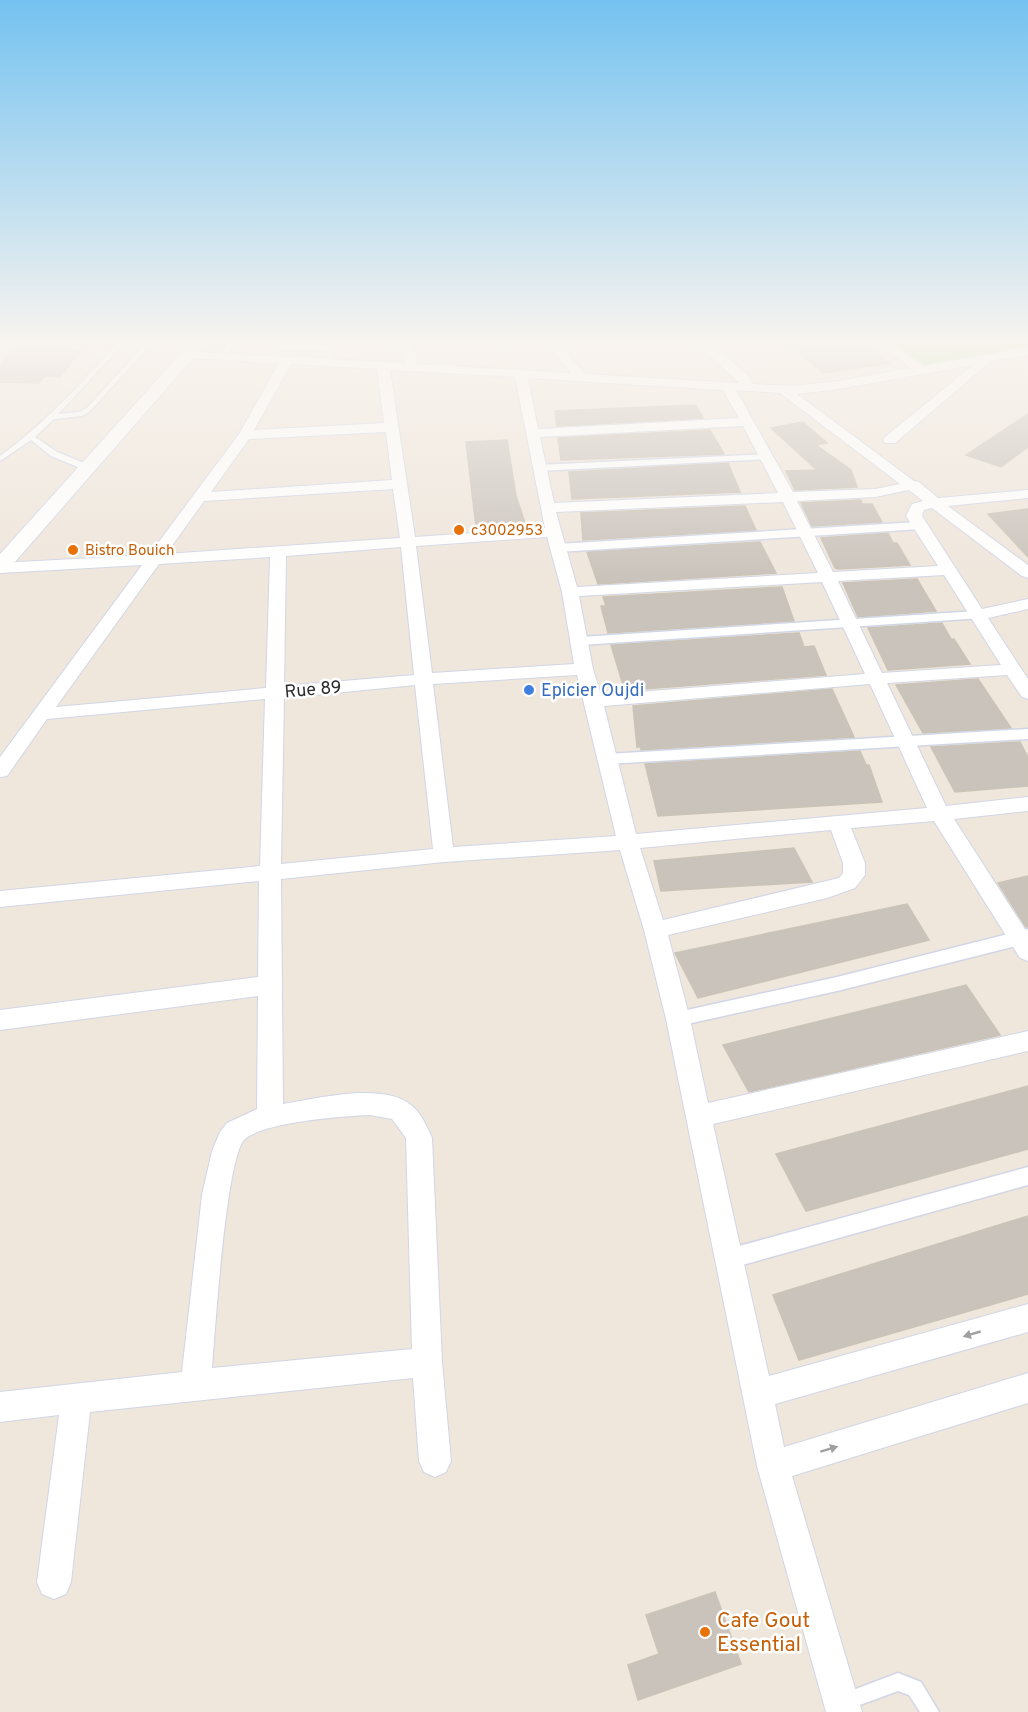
<svg xmlns="http://www.w3.org/2000/svg" width="1028" height="1712" font-family="Overpass,sans-serif">
	<rect width="100%" height="100%" fill="#efe6dc"/>
	<polygon fill="#b4ea94" points="887,341 1028,341 1028,347 925,365"/>
	<g fill="#cac3bc" stroke="#cac3b6" stroke-width="1.5">
		<polygon points="21,341 78,342 71,350 81,350 60,377 45,376 39,383 0,382 0,365"/>
		<polygon points="785,341 861,341 890,363 823,373"/>
		<polygon points="696,405 703,418 557,426 555,411"/>
		<polygon points="1028,414 1028,447 1001,467 966,455"/>
		<polygon points="803,422 827,443 816,445 851,470 857,487 795,490 786,471 817,470 771,428"/>
		<polygon points="710,430 724,454 561,460 558,438"/>
		<polygon points="507,440 516,496 525,523 476,527 466,442"/>
		<polygon points="728,463 740,492 572,499 569,472"/>
		<polygon points="861,500 862,504 872,504 882,522 812,526 801,503"/>
		<polygon points="745,506 756,530 583,540 581,513"/>
		<polygon points="1028,509 1028,557 988,514"/>
		<polygon points="888,533 893,543 897,543 910,565 838,569 835,568 821,538"/>
		<polygon points="760,542 776,573 598,584 587,552"/>
		<polygon points="917,579 936,611 858,617 843,583"/>
		<polygon points="782,587 794,621 608,633 601,606 606,606 603,597"/>
		<polygon points="942,623 951,639 954,639 970,664 888,670 868,628"/>
		<polygon points="799,633 804,647 814,646 826,675 631,690 631,684 623,685 611,645"/>
		<polygon points="978,679 1011,728 923,733 896,685"/>
		<polygon points="832,689 854,737 641,750 641,747 637,747 633,706"/>
		<polygon points="1020,742 1028,757 1028,786 955,792 931,747"/>
		<polygon points="860,751 866,765 869,765 882,802 658,816 645,764"/>
		<polygon points="794,848 812,882 661,891 654,861"/>
		<polygon points="1028,876 1028,927 1026,927 998,883"/>
		<polygon points="907,904 929,940 698,998 675,953"/>
		<polygon points="966,985 1000,1035 749,1092 723,1045"/>
		<polygon points="1028,1086 1028,1149 806,1211 776,1154"/>
		<polygon points="1028,1216 1028,1294 799,1360 773,1295"/>
		<polygon points="715,1592 741,1664 638,1700 628,1665 659,1654 646,1615"/>
	</g>
	<g fill="none" stroke-linecap="round" stroke-linejoin="round">
		<g stroke="#d1d6e6" stroke-width="3">
			<g id="service">
				<path d="M120 341H126L58 414 80 412 87 408 148 341H154L91 410 82 416 54 419 35 437 57 452 91 466V470H85L51 456 31 440 0 461V456C47 422 81 383 120 341Z"/>
				<polygon points="229,341 235,341 225,357 221,357 220,356"/>
				<polygon points="271,341 277,341 282,345 326,346 332,349 334,355 329,364 327,365 324,363 328,355 327,351 325,350 280,349"/>
				<polygon points="898,1673 921,1682 939,1712 920,1712 909,1695 898,1691 846,1710 840,1707 837,1701 840,1695"/>
			</g>
		</g>
		<g stroke="#d1d6e6" stroke-width="3">
			<g id="pedestrian">
				<polygon points="767,454 773,457 771,459 539,471 533,468 539,465"/>
				<polygon points="918,522 924,526 922,529 558,552 552,548 558,544"/>
				<polygon points="977,611 982,612 984,615 982,618 581,645 574,641 581,637"/>
				<polygon points="1028,729 1028,739 607,764 599,759 607,754"/>
				<polygon points="1028,929 1028,943 837,991 678,1026 671,1024 669,1019 671,1014 678,1012 837,977"/>
				<polygon points="1028,1167 1028,1185 728,1269 720,1266 717,1259 720,1252 728,1249"/>
			</g>
		</g>
		<g stroke="#d1d6e6" stroke-width="2">
			<path id="minor" d="M396 341H408L417 357V364L571 373 544 341H556L585 374 739 383 695 341H708L749 376 752 384 794 386 839 381 910 368 876 341H889L923 366 1028 347V355L991 361 895 443H885L883 440 885 437 973 365 839 389 797 394 914 481 919 482 938 498 1028 490V498L948 506 1028 565V578L1022 576 932 508 924 510 922 516 982 609 1028 599V609L988 618 1028 679V699L1022 697 1007 675 887 683 946 806 1028 797V811L954 819 1028 934V961L1020 958 934 821 851 828 865 863V875L855 888 827 898 668 935 690 1019 708 1103 1028 1031V1051L713 1124 769 1376 1028 1304V1332L775 1404 784 1447 1028 1373V1403L792 1476 862 1712H826L757 1466 666 1019 644 930 620 850 444 862 281 879 283 1104C316 1099 384 1081 412 1106 422 1114 427 1127 432 1138L442 1362 451 1461 446 1472 435 1477 424 1472 419 1461 413 1378 90 1412 71 1582 66 1594 54 1599 42 1594 37 1582 59 1415 0 1422V1392L182 1372 202 1195 212 1151 220 1132 227 1123 257 1109 258 996 0 1030V1010L258 977 259 881 0 907V891L260 866 265 699 47 719 7 776 0 777V757L142 565 0 573V563L149 555 239 434 279 363 188 358 182 354 184 351 405 363V357ZM291 364 377 369 384 423 254 430ZM390 370 515 377 545 528 415 537ZM528 378 723 390 739 418 538 429ZM736 390 780 393 900 484 875 489 793 492ZM743 426 778 493 554 503 540 437ZM386 432 392 480 211 492 249 439ZM393 489 400 538 166 554 204 501ZM909 490 923 501 912 504 906 516 938 566 833 572 797 501 875 497ZM783 502 818 573 577 587 556 512ZM547 537 562 592 574 664 432 673 416 546ZM401 547 414 675 284 686 286 556ZM270 557 266 688 56 707 159 564ZM944 575 1001 665 882 673 838 581ZM822 582 865 674 601 695 593 669 579 596ZM577 675 616 836 453 847 433 684ZM870 684 927 808 636 834 604 706ZM415 685 433 849 281 864 284 698ZM831 830 843 863V873L839 878 663 920 640 848ZM370 1115 392 1119 406 1138 412 1349 212 1368C215 1333 226 1155 245 1139 265 1122 343 1116 370 1115Z"/>
		</g>
		<g stroke="#d1d6e6" stroke-width="2">
			<polygon id="tertiary" points="192,341 208,341 7,571 0,573 0,554"/>
		</g>
		<use href="#service" fill="#fff" fill-rule="evenodd"/>
		<use href="#pedestrian" fill="#fff" fill-rule="evenodd"/>
		<use href="#minor" fill="#fff" fill-rule="evenodd"/>
		<use href="#tertiary" fill="#fff" fill-rule="evenodd"/>
	</g>
	<defs><path id="oneway-solid" d="M-6-.8H1V-3.2L6.5 0L1 3.2V.8H-6Z" transform="scale(1.5)"/></defs>
	<g fill="#a0a0a0">
		<use href="#oneway-solid" transform="translate(972 1334) rotate(164)"/>
		<use href="#oneway-solid" transform="translate(829 1449) rotate(-17)"/>
	</g>
	<linearGradient id="sky" x2="0" y2="1"><stop stop-color="#74c2f0"/><stop offset="0.59" stop-color="#f8f4ef"/><stop offset="1" stop-color="#f8f4ef" stop-opacity="0"/></linearGradient>
	<rect width="1028" height="580" fill="url(#sky)"/>
	<g fill="#e8710a" stroke="#fff" stroke-width="2">
		<circle cx="459" cy="530" r="6"/>
		<circle cx="73" cy="550" r="6"/>
		<circle cx="705" cy="1632" r="6"/>
	</g>
	<circle fill="#3f7fe0" stroke="#fff" stroke-width="2" cx="529" cy="690" r="6"/>
	<g text-anchor="middle" stroke-width="5" stroke-linejoin="round" paint-order="stroke">
		<g font-size="15" fill="#c56008" stroke="#fff" text-anchor="start">
			<text x="471" y="535">c3002953</text>
			<text x="85" y="555">Bistro Bouich</text>
		</g>
		<g font-size="18" fill="#2c2c2c" stroke="#fff">
			<text transform="translate(313 689) rotate(-5)" y="6">Rue 89</text>
		</g>
		<g font-size="18" fill="#366cbe" stroke="#fff" text-anchor="start">
			<text x="541" y="696">Epicier Oujdi</text>
		</g>
		<g font-size="21" fill="#c56008" stroke="#fff" text-anchor="start">
			<text x="717" y="1627">Cafe Gout<tspan x="717" dy="24">Essential</tspan></text>
		</g>
	</g>
</svg>
